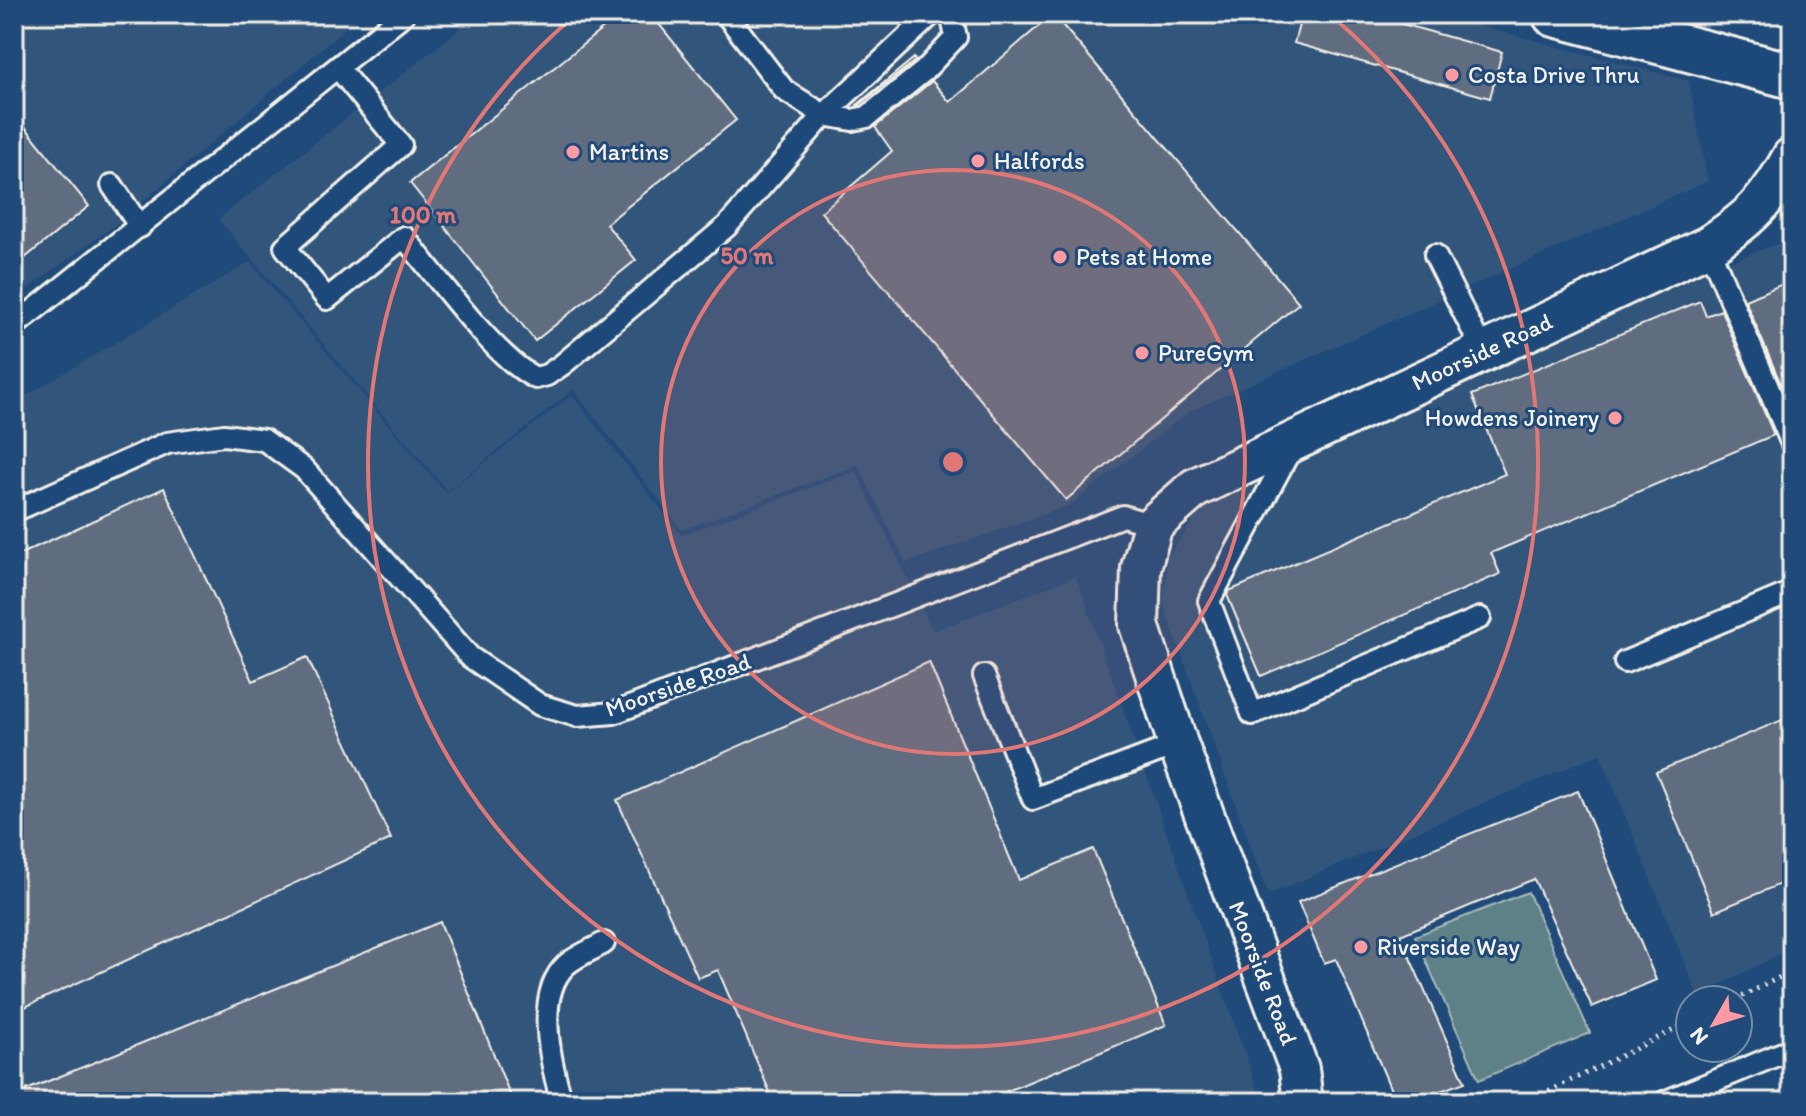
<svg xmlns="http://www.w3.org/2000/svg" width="1806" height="1116" font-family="Itim,sans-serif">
	<rect width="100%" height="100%" fill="#1f4a7a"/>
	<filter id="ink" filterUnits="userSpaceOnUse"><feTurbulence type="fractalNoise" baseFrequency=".0125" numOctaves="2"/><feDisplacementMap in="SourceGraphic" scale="16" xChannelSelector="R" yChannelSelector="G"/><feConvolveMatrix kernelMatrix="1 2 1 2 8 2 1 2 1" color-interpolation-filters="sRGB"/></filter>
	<g filter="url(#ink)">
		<g fill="#32547c">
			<polygon points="14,14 362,14 114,226 14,298"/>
			<polygon points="470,14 1434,14 1689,81 1708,181 1190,411 1070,505 906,563 858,465 682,530 573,390 447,491 218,219 456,32"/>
			<polygon points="1792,238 1792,948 1698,996 1600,754 1268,895 1163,603 1168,556 1204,506 1683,279"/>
			<polygon points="250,262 446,493 572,395 681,535 856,471 933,631 1076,576 1262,1102 14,1102 14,403"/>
		</g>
		<polygon fill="#5d8186" stroke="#a8b9b7" stroke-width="2" points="1528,892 1590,1033 1479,1080 1415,936"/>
		<g fill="#606c80" stroke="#f4f1e8" stroke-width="2">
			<polygon points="621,14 651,14 736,120 606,224 636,260 535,341 410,183"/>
			<polygon points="1053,14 1299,303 1066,500 821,212 892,151 875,127 932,81 950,102"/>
			<polygon points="1302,14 1367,14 1502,52 1490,98 1294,43"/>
			<polygon points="914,58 915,61 858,106 857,105"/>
			<polygon points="14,113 89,206 14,267"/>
			<polygon points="1792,280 1792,410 1745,300"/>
			<polygon points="1700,301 1706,316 1721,310 1774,435 1491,553 1500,574 1261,676 1227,595 1229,591 1505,474 1472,395"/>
			<polygon points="164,488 253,681 307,657 391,839 14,1012 14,557"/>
			<polygon points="929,662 1019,880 1093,849 1166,1025 981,1102 774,1102 718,970 698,978 617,800"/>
			<polygon points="1792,716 1792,879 1714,912 1656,772"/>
			<polygon points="1578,791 1656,980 1592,1007 1534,879 1400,935 1465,1082 1410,1102 1396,1102 1336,959 1324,963 1298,902"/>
			<polygon points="440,922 513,1102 14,1102 14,1095"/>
		</g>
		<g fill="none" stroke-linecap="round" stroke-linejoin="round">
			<g stroke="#f4f1e8" stroke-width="26">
				<g id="lane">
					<polyline points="726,14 784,90 824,115 852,120 867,117 924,71 956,37 951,14"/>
					<path d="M338 68 401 145 285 247 327 299 404 237C434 273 497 361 536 378L547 375 563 364 727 226 824 115 932 14"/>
					<polyline points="112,185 140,227"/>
					<polyline points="1708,246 1792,444"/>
					<polyline points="1435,255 1483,351"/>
					<polyline points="14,326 404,14"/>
					<polyline points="1293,445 1209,601 1252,714 1480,618"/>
					<polyline points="14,511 167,443 224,435 264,440 304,469 470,657 540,705 577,716 614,713 1123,516 1153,525"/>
					<polyline points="1625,662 1792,592"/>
					<polyline points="984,676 1033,799 1178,744"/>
					<path d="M562 1102C551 1065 534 995 566 965 576 956 592 950 604 943"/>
					<polyline points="1664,1102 1792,1049"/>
				</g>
			</g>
			<g stroke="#f4f1e8" stroke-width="44">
				<path id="street" d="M1303 1102 1299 1069 1178 744 1139 625 1141 568 1153 525 1195 488 1708 246C1751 218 1767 202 1792 157"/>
			</g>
			<g stroke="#f4f1e8" stroke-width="50">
				<polyline id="secondary" points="1555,14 1792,76"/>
			</g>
			<g stroke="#f4f1e8" stroke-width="5" stroke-dasharray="2 6" stroke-linecap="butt">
				<polyline points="1735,1000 1792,971"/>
				<polyline points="1527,1102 1690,1022"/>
			</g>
			<use href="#lane" stroke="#1f4a7a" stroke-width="20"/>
			<use href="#street" stroke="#1f4a7a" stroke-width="38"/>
			<use href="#secondary" stroke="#1f4a7a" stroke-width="44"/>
		</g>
	</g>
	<circle cx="953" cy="462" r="292" fill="#e27875" fill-opacity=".12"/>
	<g fill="none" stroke="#e27875" stroke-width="4">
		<circle cx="953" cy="462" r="292"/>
		<path d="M1333 17A585 585 0 1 1 573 17"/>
	</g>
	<g fill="#ff9aa2" stroke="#1f4a7a" stroke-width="3">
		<circle cx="1452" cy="75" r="8"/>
		<circle cx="573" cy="152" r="8"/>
		<circle cx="978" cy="161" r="8"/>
		<circle cx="1060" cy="257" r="8"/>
		<circle cx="1142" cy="353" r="8"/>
		<circle cx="1615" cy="418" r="8"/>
		<circle cx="1361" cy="947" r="8"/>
	</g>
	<g text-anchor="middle" stroke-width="6" stroke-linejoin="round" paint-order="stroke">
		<g font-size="24" fill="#f4f1e8" stroke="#1f4a7a" text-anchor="start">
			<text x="1468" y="83">Costa Drive Thru</text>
			<text x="589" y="160">Martins</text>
			<text x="994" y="169">Halfords</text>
			<text x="1076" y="265">Pets at Home</text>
			<text x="1158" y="361">PureGym</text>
			<text x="1599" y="426" text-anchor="end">Howdens Joinery</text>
			<text x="1377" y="955">Riverside Way</text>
		</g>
		<g font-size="24" fill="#f4f1e8" stroke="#1f4a7a">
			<text transform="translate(1482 352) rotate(-25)" y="8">Moorside Road</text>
			<text transform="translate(678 685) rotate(-19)" y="8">Moorside Road</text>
			<text transform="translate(1263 973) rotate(69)" y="8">Moorside Road</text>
		</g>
	</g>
	<circle cx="953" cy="462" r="12" fill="#e27875" stroke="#1f4a7a" stroke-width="4"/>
	<g font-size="24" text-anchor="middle" font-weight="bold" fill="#e27875" stroke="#1f4a7a" stroke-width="6" stroke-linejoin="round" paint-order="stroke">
		<text x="423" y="223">100 m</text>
		<text x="747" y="264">50 m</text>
	</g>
	<rect width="1806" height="1116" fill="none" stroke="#1f4a7a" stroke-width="48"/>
	<rect x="24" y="24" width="1758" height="1068" fill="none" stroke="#f4f1e8" stroke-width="3" filter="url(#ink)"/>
	<g transform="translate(1714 1024) rotate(231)"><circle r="38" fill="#1f4a7a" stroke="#748da6" stroke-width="2"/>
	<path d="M0-6L14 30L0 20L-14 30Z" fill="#ff9aa2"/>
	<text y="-12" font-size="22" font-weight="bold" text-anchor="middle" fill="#f4f1e8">N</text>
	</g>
</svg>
